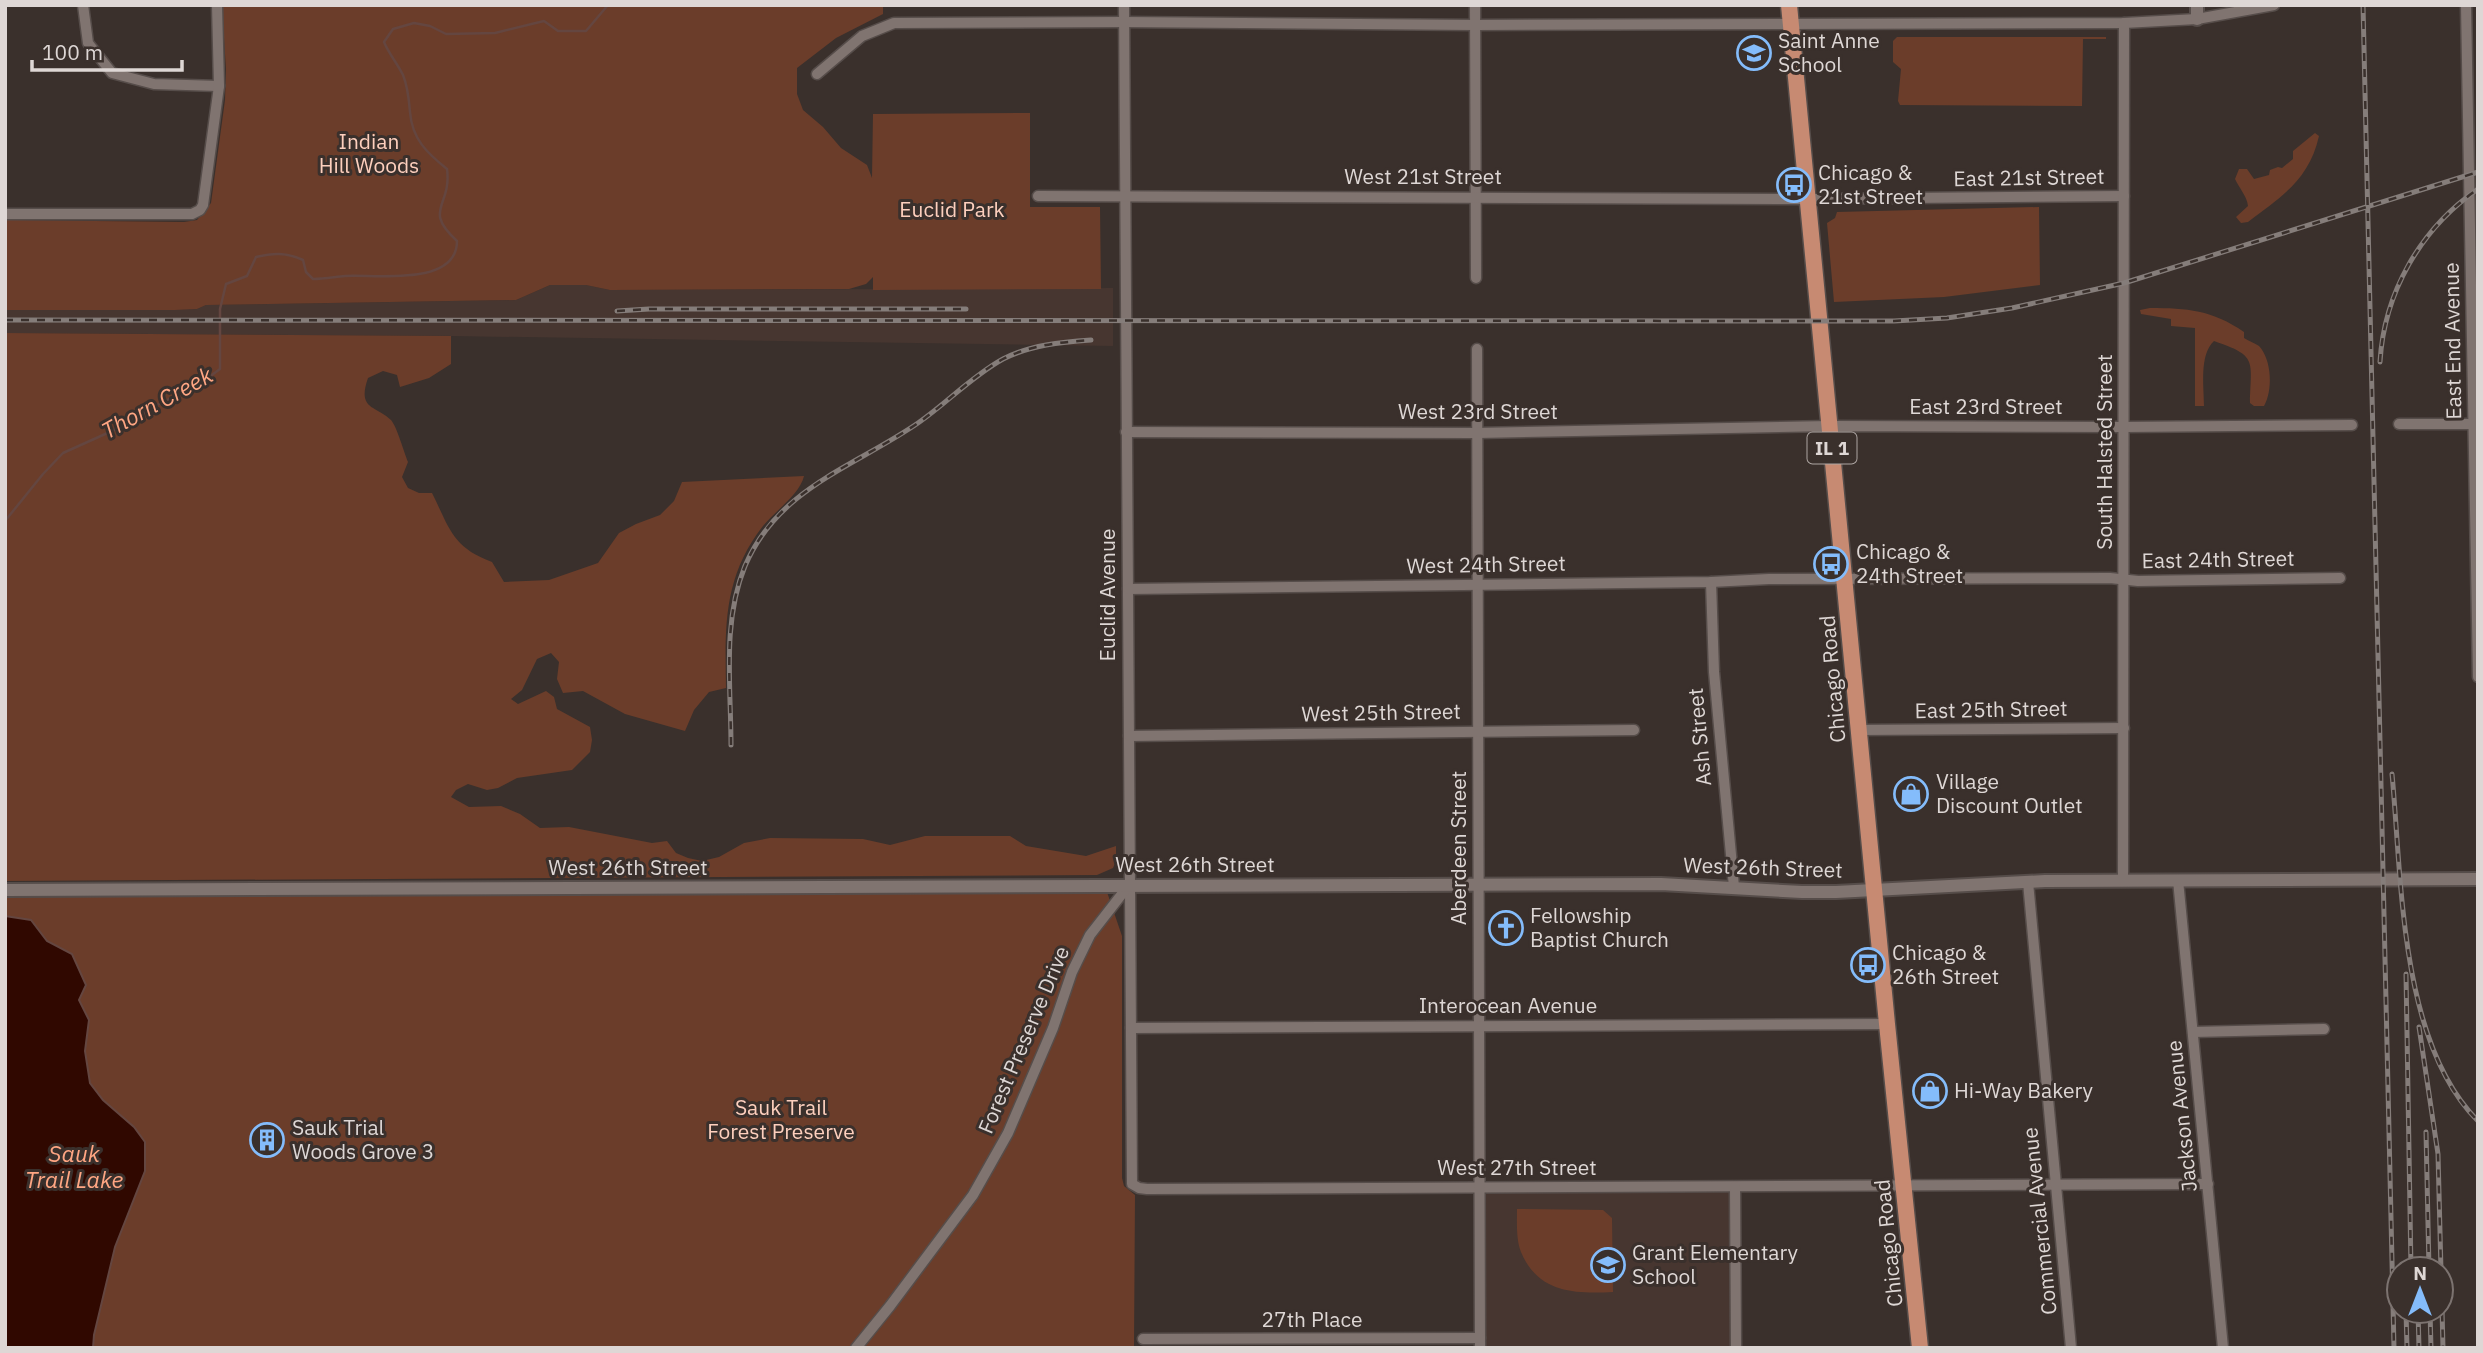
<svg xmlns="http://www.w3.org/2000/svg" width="2483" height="1353" font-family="'IBM Plex Sans',sans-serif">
	<rect width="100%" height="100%" fill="#3a302c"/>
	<g fill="#473630">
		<polygon points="550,285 586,285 610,290 1113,288 1113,346 451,336 5,333 5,310 175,310 197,309 206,305 516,300"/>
		<polygon points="1730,1192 1731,1348 1486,1348 1485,1193"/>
	</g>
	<g fill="#6b3d2a">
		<polygon points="222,5 883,5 883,14 836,38 797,68 797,94 803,110 823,127 841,148 867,165 872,178 873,114 1030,113 1030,207 1100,207 1101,289 873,290 873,277 866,284 849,289 610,290 586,285 550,285 516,300 206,305 197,309 175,310 5,310 5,220 184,222 197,220 211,203 225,100 226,70"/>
		<polygon points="1897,37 2106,37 2106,39 2083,39 2082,106 1900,105 1898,101 1901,69 1893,62 1893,41"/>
		<path d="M2315 133 2319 136C2309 180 2282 196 2248 222L2241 223 2236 217 2248 206C2247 196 2239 188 2235 179L2239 169H2247L2254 179 2269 175 2270 170 2278 167 2282 168 2293 159V151Z"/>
		<polygon points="2039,207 2040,285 1944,297 1834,302 1827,223 1835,218 1837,212"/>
		<path d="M2150 308C2187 308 2212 310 2244 332V338C2248 341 2255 343 2259 346 2272 360 2273 391 2264 406H2254L2250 403C2251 360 2258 356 2214 341 2199 355 2204 386 2204 406H2195V328L2171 326V319L2141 314 2140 310Z"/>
		<path d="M5 333 451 336V364L429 378 400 387 397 375 383 371 368 378C357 410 375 405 391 420 397 427 404 452 408 462L402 477 408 488 419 493H432C450 529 452 547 492 562L504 582 549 580 598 563 619 533 636 524 660 515 674 501 682 482 804 476C800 494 775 511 763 526 723 577 725 627 726 688L709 692 694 710 685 731 625 714 583 691 563 693 557 679 559 662 551 653 537 659 522 690 511 699 518 704 546 691 554 697 557 709 590 727 592 740 590 752 572 770 517 778 498 788 487 790 468 784 456 790 451 797 469 807 501 806 520 814 540 828 569 827 652 843 667 841 676 853 688 858 702 861 719 857 744 843 770 838 863 839 890 845 925 836H1010L1026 846 1086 856 1116 846V861L1113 868 1097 875 5 881Z"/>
		<polygon points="1107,892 1122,936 1122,1178 1124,1186 1135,1195 1134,1348 5,1348 5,895"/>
		<path d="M1517 1209 1603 1210 1612 1218 1613 1292C1575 1294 1538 1293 1521 1252 1516 1240 1517 1222 1517 1209Z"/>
	</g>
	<polygon fill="#300800" stroke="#644640" stroke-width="2" points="5,916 31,920 47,941 72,954 86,985 79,1000 89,1020 85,1051 90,1083 103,1100 134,1127 145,1142 145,1171 115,1247 94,1335 93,1348 5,1348"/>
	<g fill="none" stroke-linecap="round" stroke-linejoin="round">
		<path stroke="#644640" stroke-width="2.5" d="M5 521 43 474 63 453 123 426 153 407 201 383 220 369V309L226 284 247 276 256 257C273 253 286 252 303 260L306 272 313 279C324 279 334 277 345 276 375 274 457 287 457 241 422 209 452 207 447 169 427 153 412 139 410 112 409 100 408 87 403 75 397 63 389 54 384 42L393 29 414 23 430 26 446 34 495 33 544 21 558 31H586L608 5"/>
		<g stroke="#564d4a" stroke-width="13">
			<g id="minor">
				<polyline points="83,5 88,43 112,73 154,84 219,86"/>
				<polyline points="1124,5 1132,1184 1139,1188 1147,1189 2208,1184"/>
				<polyline points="1475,5 1476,278"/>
				<polyline points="2466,5 2478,677"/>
				<polyline points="817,74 862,36 894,23 1124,22 1475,25 2124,23 2197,19 2274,5"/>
				<polyline points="1038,196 1808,199 2124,196"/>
				<polyline points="5,214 192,214 200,210 203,205 219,86 217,5"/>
				<polyline points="1477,349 1480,1348"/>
				<polyline points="2399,424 2477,424"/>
				<polyline points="1126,432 1477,433 1830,426 2124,427 2352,425"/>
				<polyline points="1711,582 1714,672 1734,887"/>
				<polyline points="1128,589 1711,582 1769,579 2110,578 2138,581 2340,578"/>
				<polyline points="1859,730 2124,728"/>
				<polyline points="1129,736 1634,730"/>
				<polyline points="2178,880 2223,1348"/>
				<polyline points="2123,881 2124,23"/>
				<polyline points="2028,882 2071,1348"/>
				<polyline points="1131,1028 1887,1024"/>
				<polyline points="2193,1032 2324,1029"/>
				<polyline points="1735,1187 1736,1348"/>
				<polyline points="1143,1339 1480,1338"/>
				<polyline points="856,1348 890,1306 973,1195 1008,1133 1053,1028 1072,972 1090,935 1129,885"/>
			</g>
		</g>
		<g stroke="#564d4a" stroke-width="16">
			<g id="tertiary">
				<polyline points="2197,19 2197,5"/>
				<polyline points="5,890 1661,884 1802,892 1836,892 2045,881 2478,879"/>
			</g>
		</g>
		<g stroke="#564d4a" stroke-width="19">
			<polyline id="primary" points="1789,5 1887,1024 1920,1348"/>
		</g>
		<use href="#minor" stroke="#807470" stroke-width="10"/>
		<use href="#tertiary" stroke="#807470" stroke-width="12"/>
		<use href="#primary" stroke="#c78a72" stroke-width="16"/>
		<g stroke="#857d7a" stroke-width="5">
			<g id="rail">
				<polyline points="2363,5 2394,1348"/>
				<polyline points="617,311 649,309 966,309"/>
				<polyline points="5,320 1894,321 1947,318 2012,308 2124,283 2478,172"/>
				<path d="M2380 362C2384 293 2420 229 2478 189"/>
				<path d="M731 745C731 686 722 622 745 566 778 488 854 467 918 423 947 403 972 376 1003 359 1030 345 1062 342 1091 340"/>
				<path d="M2392 774C2402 878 2399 1042 2478 1121"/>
				<polyline points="2406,974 2411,1269"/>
				<polyline points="2419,1027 2438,1154 2443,1348"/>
				<polyline points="2426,1132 2429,1269"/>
				<polyline points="2406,1311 2407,1348"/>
				<polyline points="2418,1311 2419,1348"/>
				<polyline points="2430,1311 2431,1348"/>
			</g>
		</g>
		<use href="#rail" stroke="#3a302c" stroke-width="2.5" stroke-dasharray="8" stroke-linecap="butt"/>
	</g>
	<defs>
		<g id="school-ring" transform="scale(1.75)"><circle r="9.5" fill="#3a302c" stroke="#84bcfb" stroke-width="1.5"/><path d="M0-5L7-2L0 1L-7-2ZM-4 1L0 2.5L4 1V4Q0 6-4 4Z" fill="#84bcfb"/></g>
		<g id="bus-ring" transform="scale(1.75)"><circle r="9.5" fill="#3a302c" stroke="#84bcfb" stroke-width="1.5"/><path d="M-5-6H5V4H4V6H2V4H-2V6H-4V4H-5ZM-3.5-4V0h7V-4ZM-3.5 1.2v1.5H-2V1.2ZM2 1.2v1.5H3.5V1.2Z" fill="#84bcfb"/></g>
		<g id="shop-ring" transform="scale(1.75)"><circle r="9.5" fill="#3a302c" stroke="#84bcfb" stroke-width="1.5"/><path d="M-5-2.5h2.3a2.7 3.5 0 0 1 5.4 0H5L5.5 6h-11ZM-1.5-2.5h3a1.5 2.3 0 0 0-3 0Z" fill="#84bcfb"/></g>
		<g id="church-ring" transform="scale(1.75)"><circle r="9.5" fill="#3a302c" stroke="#84bcfb" stroke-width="1.5"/><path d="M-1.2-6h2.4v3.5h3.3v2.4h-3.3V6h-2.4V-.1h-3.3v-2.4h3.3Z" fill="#84bcfb"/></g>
		<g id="building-ring" transform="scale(1.75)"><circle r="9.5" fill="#3a302c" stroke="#84bcfb" stroke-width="1.5"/><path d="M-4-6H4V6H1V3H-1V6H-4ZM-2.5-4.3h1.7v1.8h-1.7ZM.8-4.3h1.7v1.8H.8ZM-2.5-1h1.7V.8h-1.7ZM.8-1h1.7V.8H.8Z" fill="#84bcfb"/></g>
	</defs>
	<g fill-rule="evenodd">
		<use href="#school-ring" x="1754" y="53"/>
		<use href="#bus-ring" x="1794" y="185"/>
		<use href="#bus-ring" x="1831" y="564"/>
		<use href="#shop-ring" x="1911" y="794"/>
		<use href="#church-ring" x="1506" y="928"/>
		<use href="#bus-ring" x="1868" y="965"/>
		<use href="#shop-ring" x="1930" y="1091"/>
		<use href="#building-ring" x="267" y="1140"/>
		<use href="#school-ring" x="1608" y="1265"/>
	</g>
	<g text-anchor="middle" stroke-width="6" stroke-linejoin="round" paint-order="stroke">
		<rect fill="#3a302c" stroke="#ada5a2" stroke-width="2" x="1807.5" y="432.5" width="49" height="31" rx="5"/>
		<g font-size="19" font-weight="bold" fill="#ded7d5">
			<text x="1832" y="455">IL 1</text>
		</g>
		<g font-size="21" fill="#ded7d5" stroke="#3a302c" text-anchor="start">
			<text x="1778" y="48">Saint Anne<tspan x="1778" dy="24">School</tspan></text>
			<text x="1818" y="180">Chicago &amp;<tspan x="1818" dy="24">21st Street</tspan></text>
			<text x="1856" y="559">Chicago &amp;<tspan x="1856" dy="24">24th Street</tspan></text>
			<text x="1936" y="789">Village<tspan x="1936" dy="24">Discount Outlet</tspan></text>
			<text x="1530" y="923">Fellowship<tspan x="1530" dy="24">Baptist Church</tspan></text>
			<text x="1892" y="960">Chicago &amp;<tspan x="1892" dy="24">26th Street</tspan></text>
			<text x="1954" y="1098">Hi-Way Bakery</text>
			<text x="292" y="1135">Sauk Trial<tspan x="292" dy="24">Woods Grove 3</tspan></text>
			<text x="1632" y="1260">Grant Elementary<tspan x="1632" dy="24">School</tspan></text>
		</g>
		<g font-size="21" fill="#fdcfbd" stroke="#3a302c">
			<text x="369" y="149">Indian<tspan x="369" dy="24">Hill Woods</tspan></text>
			<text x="952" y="217">Euclid Park</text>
			<text x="781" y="1115">Sauk Trail<tspan x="781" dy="24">Forest Preserve</tspan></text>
		</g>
		<g font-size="21" fill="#ded7d5" stroke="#3a302c">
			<text x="1423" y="184">West 21st Street</text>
			<text transform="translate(2029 178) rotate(-1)" y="7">East 21st Street</text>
			<text transform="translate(2453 341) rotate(-91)" y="7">East End Avenue</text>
			<text x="1986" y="414">East 23rd Street</text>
			<text x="1478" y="419">West 23rd Street</text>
			<text transform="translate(2105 452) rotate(-90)" y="7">South Halsted Street</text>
			<text transform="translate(2218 560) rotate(-1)" y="7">East 24th Street</text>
			<text transform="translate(1486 565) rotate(-1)" y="7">West 24th Street</text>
			<text transform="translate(1108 595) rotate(-90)" y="7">Euclid Avenue</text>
			<text transform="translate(1833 679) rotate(-95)" y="7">Chicago Road</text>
			<text transform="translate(1991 710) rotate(-1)" y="7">East 25th Street</text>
			<text transform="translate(1381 713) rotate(-1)" y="7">West 25th Street</text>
			<text transform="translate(1700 737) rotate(-95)" y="7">Ash Street</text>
			<text transform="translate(1459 848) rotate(-90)" y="7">Aberdeen Street</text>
			<text x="1195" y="872">West 26th Street</text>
			<text x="628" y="875">West 26th Street</text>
			<text transform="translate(1763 868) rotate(2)" y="7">West 26th Street</text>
			<text x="1508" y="1013">Interocean Avenue</text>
			<text transform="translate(1024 1040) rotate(-67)" y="7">Forest Preserve Drive</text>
			<text transform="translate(2182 1116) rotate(-96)" y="7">Jackson Avenue</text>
			<text x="1517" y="1175">West 27th Street</text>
			<text transform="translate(2040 1221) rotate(-96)" y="7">Commercial Avenue</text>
			<text transform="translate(1889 1243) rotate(-96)" y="7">Chicago Road</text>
			<text x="1312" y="1327">27th Place</text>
		</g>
		<g font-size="23" font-style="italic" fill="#ffa683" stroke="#3a302c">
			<text transform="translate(157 403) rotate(-29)" y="8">Thorn Creek</text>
			<text x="74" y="1162">Sauk<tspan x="74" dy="26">Trail Lake</tspan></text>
		</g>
	</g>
	<rect width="2483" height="1353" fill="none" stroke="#ded7d5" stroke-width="14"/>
	<g transform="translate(2420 1290)"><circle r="33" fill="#3a302c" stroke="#7c7370" stroke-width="2"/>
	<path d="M0-5L12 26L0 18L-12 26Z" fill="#84bcfb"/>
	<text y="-10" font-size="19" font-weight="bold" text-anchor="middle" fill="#ded7d5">N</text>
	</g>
	<path d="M32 60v10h150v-10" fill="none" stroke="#ded7d5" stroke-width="3.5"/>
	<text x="42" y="60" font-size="21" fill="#ded7d5" stroke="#3a302c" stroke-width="5" paint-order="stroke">100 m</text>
</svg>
